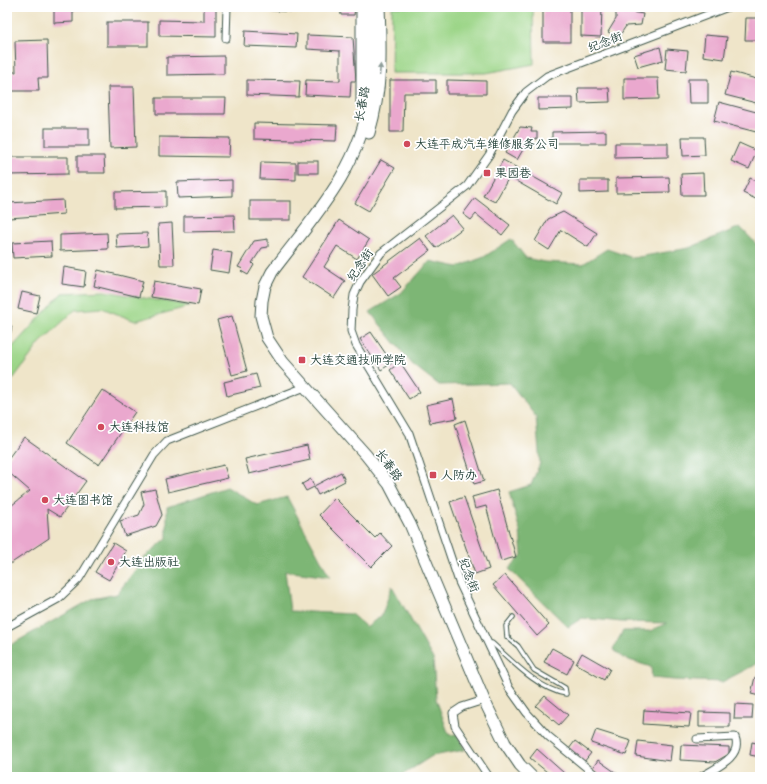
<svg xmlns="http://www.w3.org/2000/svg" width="767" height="784" font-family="Mali,'LXGW WenKai TC',sans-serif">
	<rect width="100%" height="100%" fill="#fff"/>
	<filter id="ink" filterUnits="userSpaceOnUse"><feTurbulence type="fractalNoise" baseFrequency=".025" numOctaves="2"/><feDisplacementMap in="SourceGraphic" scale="8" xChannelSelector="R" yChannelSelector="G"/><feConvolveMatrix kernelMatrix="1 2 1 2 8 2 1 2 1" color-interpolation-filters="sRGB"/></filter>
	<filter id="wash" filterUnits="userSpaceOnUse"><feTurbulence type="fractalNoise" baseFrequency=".012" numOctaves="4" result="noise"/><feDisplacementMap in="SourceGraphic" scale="16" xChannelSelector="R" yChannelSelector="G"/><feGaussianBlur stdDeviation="0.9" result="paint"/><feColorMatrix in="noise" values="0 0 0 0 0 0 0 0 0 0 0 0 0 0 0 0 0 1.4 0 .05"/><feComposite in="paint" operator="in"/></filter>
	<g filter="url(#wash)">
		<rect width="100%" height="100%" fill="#efe5c9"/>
		<g fill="#9cd588" stroke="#5e895e">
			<polygon points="392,7 533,7 534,64 486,73 391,73"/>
			<polygon points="104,291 191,306 135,321 102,308 75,310 40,343 7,387 7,353 62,293"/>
		</g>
		<g fill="#7db674" stroke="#4e7a54">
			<polygon points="740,227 760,248 760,662 722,682 674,680 652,678 651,667 623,658 613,649 623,631 650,631 667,623 622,622 582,618 568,627 509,569 522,555 520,531 509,492 531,485 540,463 536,417 510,383 439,385 412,364 370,312 401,293 430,261 458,267 484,257 511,239 526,258 544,262 583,264 607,249 633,258 689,248"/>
			<polygon points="227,487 257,505 287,497 330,577 285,571 290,611 351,614 366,627 382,615 392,586 433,659 436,699 449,735 457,734 465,750 432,756 399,777 7,777 7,647 92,599 117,594 145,557 167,538 167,507"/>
		</g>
		<g id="blocks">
			<g fill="#eaa8ce">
				<polygon points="54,7 95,7 96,10 73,10 73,22 54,23"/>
				<polygon points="204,7 216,7 216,37 159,36 159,20 204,21"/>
				<polygon points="242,7 297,7 296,12 242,9"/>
				<polygon points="340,7 355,7 354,15 341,15"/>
				<rect x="543" y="7" width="27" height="35"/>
				<polygon points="581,7 602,7 601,37 581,36"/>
				<polygon points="611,7 624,7 631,12 643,14 641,25 626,26 618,38 608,32 616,19 616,14"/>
				<polygon points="746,18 760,18 760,40 745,40"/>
				<rect x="107" y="22" width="41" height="24"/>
				<polygon points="245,31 297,34 296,48 244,46"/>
				<polygon points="307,35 353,37 356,81 351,81 350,97 305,95 306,80 340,81 340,51 307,49"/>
				<polygon points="705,35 727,37 724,59 703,56"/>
				<polygon points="47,40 48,78 38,78 39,91 7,91 7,72 16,72 15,41"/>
				<polygon points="660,47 663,60 638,67 634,55"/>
				<polygon points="667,49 688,51 686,71 665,69"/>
				<polygon points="224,56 224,74 167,75 167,57"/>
				<polygon points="731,72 760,80 760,104 725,95"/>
				<polygon points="624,78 658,78 659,99 624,100"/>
				<polygon points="688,79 708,79 708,103 689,103"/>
				<polygon points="247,80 300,81 299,97 247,95"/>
				<polygon points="390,80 436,80 436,93 404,93 403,132 390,132"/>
				<polygon points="447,80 486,81 486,94 447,94"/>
				<polygon points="108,87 134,87 136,147 110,148"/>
				<polygon points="578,88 609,88 610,102 579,103"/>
				<polygon points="156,98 226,98 225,114 156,114"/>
				<polygon points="538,98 573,98 573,109 538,110"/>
				<polygon points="719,102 760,113 760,133 714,121"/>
				<polygon points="254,123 337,125 336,141 254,139"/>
				<polygon points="520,127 532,128 531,132 537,132 537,139 529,139 517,160 505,153"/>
				<rect x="45" y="128" width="44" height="18"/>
				<polygon points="606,131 606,143 552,143 552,132"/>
				<polygon points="159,137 230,138 229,157 159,156"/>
				<polygon points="682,137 704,137 705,155 683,156"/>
				<polygon points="615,143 668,143 668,157 615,158"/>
				<polygon points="739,143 757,151 749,169 731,161"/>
				<polygon points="77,156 104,156 105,173 77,173"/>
				<polygon points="7,157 68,157 68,174 7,175"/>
				<polygon points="381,160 395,168 369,211 355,203"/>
				<polygon points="503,160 562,193 556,204 509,177 495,202 483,196"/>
				<rect x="298" y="161" width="20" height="12"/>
				<polygon points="261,162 296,163 296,180 260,179"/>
				<polygon points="703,173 704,195 682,195 681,174"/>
				<polygon points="669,177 670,192 616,193 616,178"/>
				<polygon points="750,178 760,183 760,201 743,193"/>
				<polygon points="232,180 232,196 178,198 177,182"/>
				<polygon points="580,180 608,180 608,192 580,193"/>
				<polygon points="166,191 166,207 115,208 115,192"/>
				<polygon points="475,198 510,225 502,235 476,214 471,220 463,214"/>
				<polygon points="63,200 64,214 9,218 8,203"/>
				<rect x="250" y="201" width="41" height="19"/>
				<polygon points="563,212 597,233 588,247 561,230 549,250 535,241 548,219"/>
				<polygon points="234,215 235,231 184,232 184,216"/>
				<polygon points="452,215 463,228 436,248 426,236"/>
				<polygon points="339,220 369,240 357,259 337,246 324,267 345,281 334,298 302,277"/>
				<polygon points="172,223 174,265 160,265 158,224"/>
				<polygon points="107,233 108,249 60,251 60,235"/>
				<polygon points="147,233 148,246 117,248 116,234"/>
				<polygon points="420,238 430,251 394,278 401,287 388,296 372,274"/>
				<polygon points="268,239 268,247 262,248 252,263 254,265 248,275 241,271 243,269 238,267 254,241"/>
				<polygon points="51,241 52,256 13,258 12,243"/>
				<polygon points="213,250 232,253 229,273 210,270"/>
				<polygon points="64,267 86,271 84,287 62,284"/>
				<polygon points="98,270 143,281 139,297 94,286"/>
				<polygon points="154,281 201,289 198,305 151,297"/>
				<polygon points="22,292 40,296 36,313 18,309"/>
				<polygon points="232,316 247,371 232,375 217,320"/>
				<polygon points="7,325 12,326 9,341 7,341"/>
				<polygon points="371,332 392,363 381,370 360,339"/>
				<polygon points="400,362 420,392 409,399 390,370"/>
				<polygon points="256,374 260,388 227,396 224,382"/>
				<polygon points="102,390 135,412 99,465 67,443"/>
				<polygon points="453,399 457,418 430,423 426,405"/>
				<polygon points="465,420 484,481 474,484 455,424"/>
				<polygon points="24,437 86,481 60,517 47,509 49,538 7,566 7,509 30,491 7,471 7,460"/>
				<polygon points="307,445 310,460 249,474 245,459"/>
				<polygon points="224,465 228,478 168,492 165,479"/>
				<polygon points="341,472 345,481 318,495 314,487 306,491 302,484 311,479 314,486"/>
				<polygon points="155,489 162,515 156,526 125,536 120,521 139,515 144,504 141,492"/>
				<polygon points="497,490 516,557 501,561 486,506 475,509 472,497"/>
				<polygon points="464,497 489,569 475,574 450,502"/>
				<polygon points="335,498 375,538 380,533 392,546 371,567 319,515"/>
				<polygon points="113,543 126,551 109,580 95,572"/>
				<polygon points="505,575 549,625 537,636 493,585"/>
				<polygon points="552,648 574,660 567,674 544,662"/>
				<polygon points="582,653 610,669 604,680 576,664"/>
				<polygon points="760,676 760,696 751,694 755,677"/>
				<polygon points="545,696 568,715 559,725 536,706"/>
				<polygon points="735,704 753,705 752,719 734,719"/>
				<polygon points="644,710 691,713 689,727 643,724"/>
				<polygon points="699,712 730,713 730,727 699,727"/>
				<polygon points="596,730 631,741 626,755 591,743"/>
				<polygon points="575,741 591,753 584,762 569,749"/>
				<polygon points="638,741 672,745 670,761 636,756"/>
				<polygon points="752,742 760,744 760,757 750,755"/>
				<polygon points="681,745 729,747 729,754 715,762 680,760"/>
				<polygon points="537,749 564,773 561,777 553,777 530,758"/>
				<polygon points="598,760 622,777 604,777 592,769"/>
			</g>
		</g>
	</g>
	<g filter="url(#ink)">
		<use href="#blocks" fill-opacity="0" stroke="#3e564a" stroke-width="1"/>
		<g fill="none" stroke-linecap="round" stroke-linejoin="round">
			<g stroke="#3e564a" stroke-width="5.5">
				<path id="lane" d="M488 643H492C511 660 539 690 566 694L565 688 534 670 518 646 507 637 506 626 513 617"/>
			</g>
			<g stroke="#3e564a" stroke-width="9">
				<g id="street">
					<polyline points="226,38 227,7"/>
					<polyline points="7,627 58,599 79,579 154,455 167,441 305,387"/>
					<polyline points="484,700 462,707 453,713 455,726 489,777"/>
					<path d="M697 739 735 737C743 757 715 768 701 777"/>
					<polyline points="598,777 548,736 527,713 509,688 459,582 409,433 356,345 351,331 352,310 354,295 360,282 381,253 467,186 489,155 512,111 526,92 547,76 728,7"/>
				</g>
			</g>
			<g stroke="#3e564a" stroke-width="13">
				<g id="primary">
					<polyline points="362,7 362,103"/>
					<path d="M371 7C371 38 373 68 369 99 361 167 312 219 272 272L265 286 262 301 261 316 267 338 283 362 366 455 389 484 410 524 484 700 505 743 520 765 532 777"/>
					<path d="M369 133C382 89 381 53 379 7"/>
				</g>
			</g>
			<use href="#lane" stroke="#fff" stroke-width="3.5"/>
			<use href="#street" stroke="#fff" stroke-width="7"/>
			<use href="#primary" stroke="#fff" stroke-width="11"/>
		</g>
		<defs><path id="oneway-solid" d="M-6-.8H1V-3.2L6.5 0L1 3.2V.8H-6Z"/></defs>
		<use fill="#8f9e9a" href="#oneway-solid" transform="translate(380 70) rotate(-85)"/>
	</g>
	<g fill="#d1495b" stroke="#fff" stroke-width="1.5">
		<circle cx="407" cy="144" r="4"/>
		<rect x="483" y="169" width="8" height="8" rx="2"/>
		<rect x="298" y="356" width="8" height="8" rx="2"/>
		<circle cx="101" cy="427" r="4"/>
		<rect x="429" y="471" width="8" height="8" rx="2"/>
		<circle cx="45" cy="500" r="4"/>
		<circle cx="111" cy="562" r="4"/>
	</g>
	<g text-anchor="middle" stroke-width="3.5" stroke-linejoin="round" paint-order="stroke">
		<g font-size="12" fill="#1f3d34" stroke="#fff">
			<text transform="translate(605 42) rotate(-21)" y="4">纪念街</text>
			<text transform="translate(362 104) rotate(-79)" y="4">长春路</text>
			<text transform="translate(360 265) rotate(-56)" y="4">纪念街</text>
			<text transform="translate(389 465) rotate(54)" y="4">长春路</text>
			<text transform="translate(469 575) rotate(69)" y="4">纪念街</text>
		</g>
		<g font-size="12" fill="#1f3d34" stroke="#fff" text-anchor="start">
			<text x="415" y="148">大连平成汽车维修服务公司</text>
			<text x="495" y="177">果园巷</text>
			<text x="310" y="364">大连交通技师学院</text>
			<text x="109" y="431">大连科技馆</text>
			<text x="441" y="479">人防办</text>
			<text x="53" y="504">大连图书馆</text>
			<text x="119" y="566">大连出版社</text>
		</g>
	</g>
	<rect width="767" height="784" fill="none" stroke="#fff" stroke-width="24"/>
</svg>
